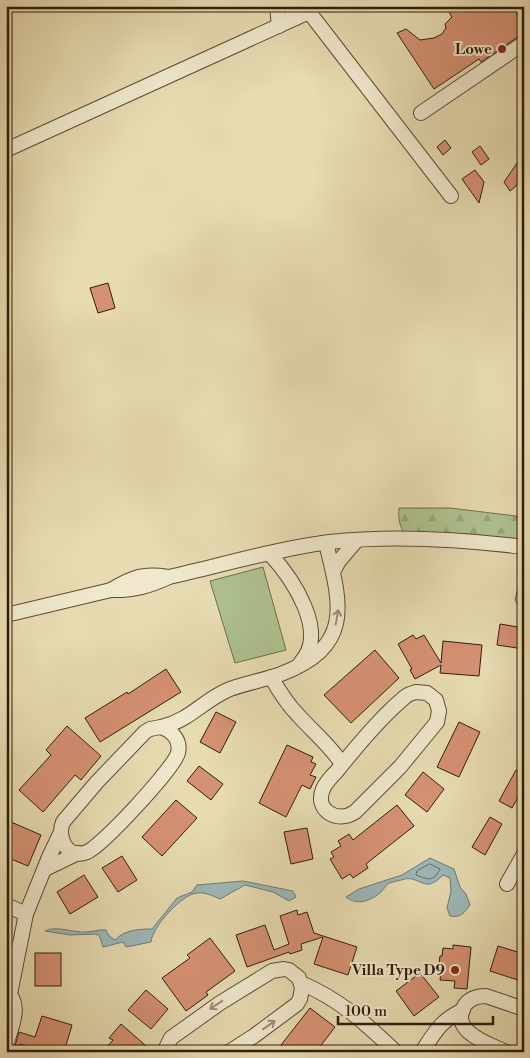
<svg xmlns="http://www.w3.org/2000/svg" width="530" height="1058" font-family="'Libre Bodoni',serif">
	<defs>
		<pattern id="forest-firs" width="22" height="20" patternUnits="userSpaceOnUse" patternTransform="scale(1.25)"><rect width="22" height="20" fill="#afc190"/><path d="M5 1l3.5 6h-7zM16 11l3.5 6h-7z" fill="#97a57b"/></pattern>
	</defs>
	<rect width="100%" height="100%" fill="#e7dbb1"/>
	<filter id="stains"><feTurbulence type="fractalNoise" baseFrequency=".004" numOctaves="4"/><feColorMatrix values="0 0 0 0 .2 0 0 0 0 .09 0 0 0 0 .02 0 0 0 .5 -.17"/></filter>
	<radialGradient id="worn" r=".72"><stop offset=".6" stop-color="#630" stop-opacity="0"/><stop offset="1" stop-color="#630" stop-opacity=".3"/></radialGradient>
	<path fill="url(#forest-firs)" stroke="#706f4e" d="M399 508H450L524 517V540L468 534 404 532C399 526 398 515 399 508Z"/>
	<polygon fill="#afc190" stroke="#706f4e" points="263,567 286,650 235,663 210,581"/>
	<g fill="#9cb8b8" stroke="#717a73">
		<path d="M430 858 454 869 460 887 466 894 470 905C464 913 461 918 450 916L447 908 451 891 450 878 443 875C423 896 420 873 401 880 397 881 393 882 389 883 386 885 384 889 381 892 371 901 357 906 346 897L359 889 402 875Z"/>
		<path d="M243 881 293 891 296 897 289 901 273 892 245 885 220 899C213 896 205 892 197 893 182 894 152 927 151 942L126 947 123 942 103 947 100 937 96 934 70 935 45 931C56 925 73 933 86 932 93 932 99 929 106 930L109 936 115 940C124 930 139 929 152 929L177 898 192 892 197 885Z"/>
	</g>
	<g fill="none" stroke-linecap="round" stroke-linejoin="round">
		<path stroke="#666a62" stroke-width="1" d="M430 864 440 869C433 882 429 880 416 875L417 871Z"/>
	</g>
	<g fill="#d59173" stroke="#301d0c">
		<polygon points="458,6 512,6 524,25 524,34 519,36 481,62 479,59 434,89 397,33 406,29 420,40 434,38 442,34 446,28 445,24 452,17 449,12"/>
		<polygon points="445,140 451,148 443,155 437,147"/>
		<polygon points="480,146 489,159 481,165 472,152"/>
		<polygon points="524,153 524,173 515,187 510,191 504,182"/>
		<polygon points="475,170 484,182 479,203 462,179"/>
		<polygon points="108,283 115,308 98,313 90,288"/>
		<polygon points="500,624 524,628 524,649 497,645"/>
		<polygon points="413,635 416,639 424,635 441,663 443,641 482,645 479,676 440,673 441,665 415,679 410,670 412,669 398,644"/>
		<polygon points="375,650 399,678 351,723 324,695"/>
		<polygon points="166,669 181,692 100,742 85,718 127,692 128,694"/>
		<polygon points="216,712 236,722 220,753 200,742"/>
		<polygon points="459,722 480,732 459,777 437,767"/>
		<polygon points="67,726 101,756 81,780 75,775 43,812 19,790 51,755 46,750"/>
		<polygon points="287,745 313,757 311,762 316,764 310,775 316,777 310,789 302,785 286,817 259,803"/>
		<polygon points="199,766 223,784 211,800 187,781"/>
		<polygon points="516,770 524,774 524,787 512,808 499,801"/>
		<polygon points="423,772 444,789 427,812 405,795"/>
		<polygon points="176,800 197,818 162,856 142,837"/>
		<polygon points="397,805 414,826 366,864 368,868 353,878 350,874 342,879 330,859 334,857 331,852 341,846 338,841 349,834 353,840"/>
		<polygon points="490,817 502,824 485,855 472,847"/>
		<polygon points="11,822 41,835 28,866 6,857 6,834"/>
		<polygon points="307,828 313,859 291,864 284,832"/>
		<polygon points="122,856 137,880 118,892 102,868"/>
		<polygon points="84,875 98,897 70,914 57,892"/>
		<polygon points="297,910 298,915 307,912 314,933 357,947 348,975 314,964 323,937 301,944 302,950 290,954 289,952 247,967 236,935 265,925 274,950 289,944 280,916"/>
		<polygon points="210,938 235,971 206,992 208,995 186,1011 162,978 190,958 187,955"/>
		<polygon points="453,945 471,947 467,989 454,988 455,981 440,980 442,965 439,964 440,956 442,956 443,948 453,949"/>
		<polygon points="498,946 524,954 524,982 490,971"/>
		<rect x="35" y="953" width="26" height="33"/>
		<polygon points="420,973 439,997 414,1016 396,991"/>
		<polygon points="146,990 168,1009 151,1029 128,1010"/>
		<polygon points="310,1008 335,1027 316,1052 290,1052 281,1045"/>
		<polygon points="42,1016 72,1025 64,1052 44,1052 20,1044 20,1047 15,1046 19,1032 35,1037"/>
		<polygon points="121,1024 153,1052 110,1052 106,1048 113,1040 109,1038"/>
	</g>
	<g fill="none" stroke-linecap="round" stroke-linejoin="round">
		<g stroke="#5e4c35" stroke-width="16">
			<g id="minor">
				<polyline points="277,6 279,26"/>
				<polyline points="288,6 296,18"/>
				<polyline points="421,113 524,43"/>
				<polyline points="6,150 309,12 451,196"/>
				<path d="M270 554C292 578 329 632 301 662"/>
				<polyline points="333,572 339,561 356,541"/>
				<path d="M111 590C133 577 143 573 168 577"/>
				<polyline points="523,599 524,595"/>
				<path d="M6 615 111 590C134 591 149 586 169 577 222 565 276 549 329 542 393 535 460 539 524 547"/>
				<path d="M271 677C279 691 287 704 298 715 313 732 330 745 342 764"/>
				<path d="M416 692 427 693 436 700 439 711 437 722 400 767 355 812C337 824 314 810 323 789 326 782 332 776 337 771 356 747 382 716 405 697 408 694 412 693 416 692Z"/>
				<path d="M161 727C172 731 181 740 178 753 174 768 102 846 87 852 68 860 56 838 63 822L97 782 145 732 150 729Z"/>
				<path d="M161 727C191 720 203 700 230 689 247 683 264 680 281 674 354 646 341 605 326 543"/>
				<polyline points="45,869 78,853"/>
				<polyline points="507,884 524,854"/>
				<polyline points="6,905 26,914"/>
				<path d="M301 983C341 1000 365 1023 396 1052"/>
				<path d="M6 991C23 1004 11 1028 6 1045"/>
				<polyline points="10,994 26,914 49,857 60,834"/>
				<polyline points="164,1052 171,1038 220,1003 272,971 284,969 289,970 299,978 302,988 300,999 297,1004 254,1036 229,1052"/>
				<path d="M422 1052C435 1032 440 1021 463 1010"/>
				<path d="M506 1052C489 1044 448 1031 465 1005 470 998 478 996 486 996L524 1009"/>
			</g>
		</g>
		<use href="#minor" stroke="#efe8cc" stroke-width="14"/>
	</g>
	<defs><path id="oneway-shaft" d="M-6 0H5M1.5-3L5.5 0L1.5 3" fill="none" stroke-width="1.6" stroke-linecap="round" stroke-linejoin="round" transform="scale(1.25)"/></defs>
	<g stroke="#998d76">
		<use href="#oneway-shaft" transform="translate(337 617) rotate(-80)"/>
		<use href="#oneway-shaft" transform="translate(216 1005) rotate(146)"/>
		<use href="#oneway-shaft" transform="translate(269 1025) rotate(-36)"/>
	</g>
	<g fill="#8f2418" stroke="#efe8cc" stroke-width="2">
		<circle cx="502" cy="49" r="5"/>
		<circle cx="455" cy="970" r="5"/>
	</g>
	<g text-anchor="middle" stroke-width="4" stroke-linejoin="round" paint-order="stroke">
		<g font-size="15" font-weight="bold" fill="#301d0c" stroke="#efe8cc" text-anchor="end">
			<text x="492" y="54">Lowe</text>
			<text x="445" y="975">Villa Type D9</text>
		</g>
	</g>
	<rect width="530" height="1058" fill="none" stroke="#e7dbb1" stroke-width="25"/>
	<rect x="8" y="8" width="515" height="1043" fill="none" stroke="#301d0c" stroke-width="2.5"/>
	<rect x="12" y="12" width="505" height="1033" fill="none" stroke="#301d0c"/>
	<path d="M338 1016v8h155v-8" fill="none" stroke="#301d0c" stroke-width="2.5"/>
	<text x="345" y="1016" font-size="15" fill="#301d0c" stroke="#efe8cc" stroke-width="4" paint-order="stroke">100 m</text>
	<rect width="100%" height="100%" filter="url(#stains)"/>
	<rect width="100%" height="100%" fill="url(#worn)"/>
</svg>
